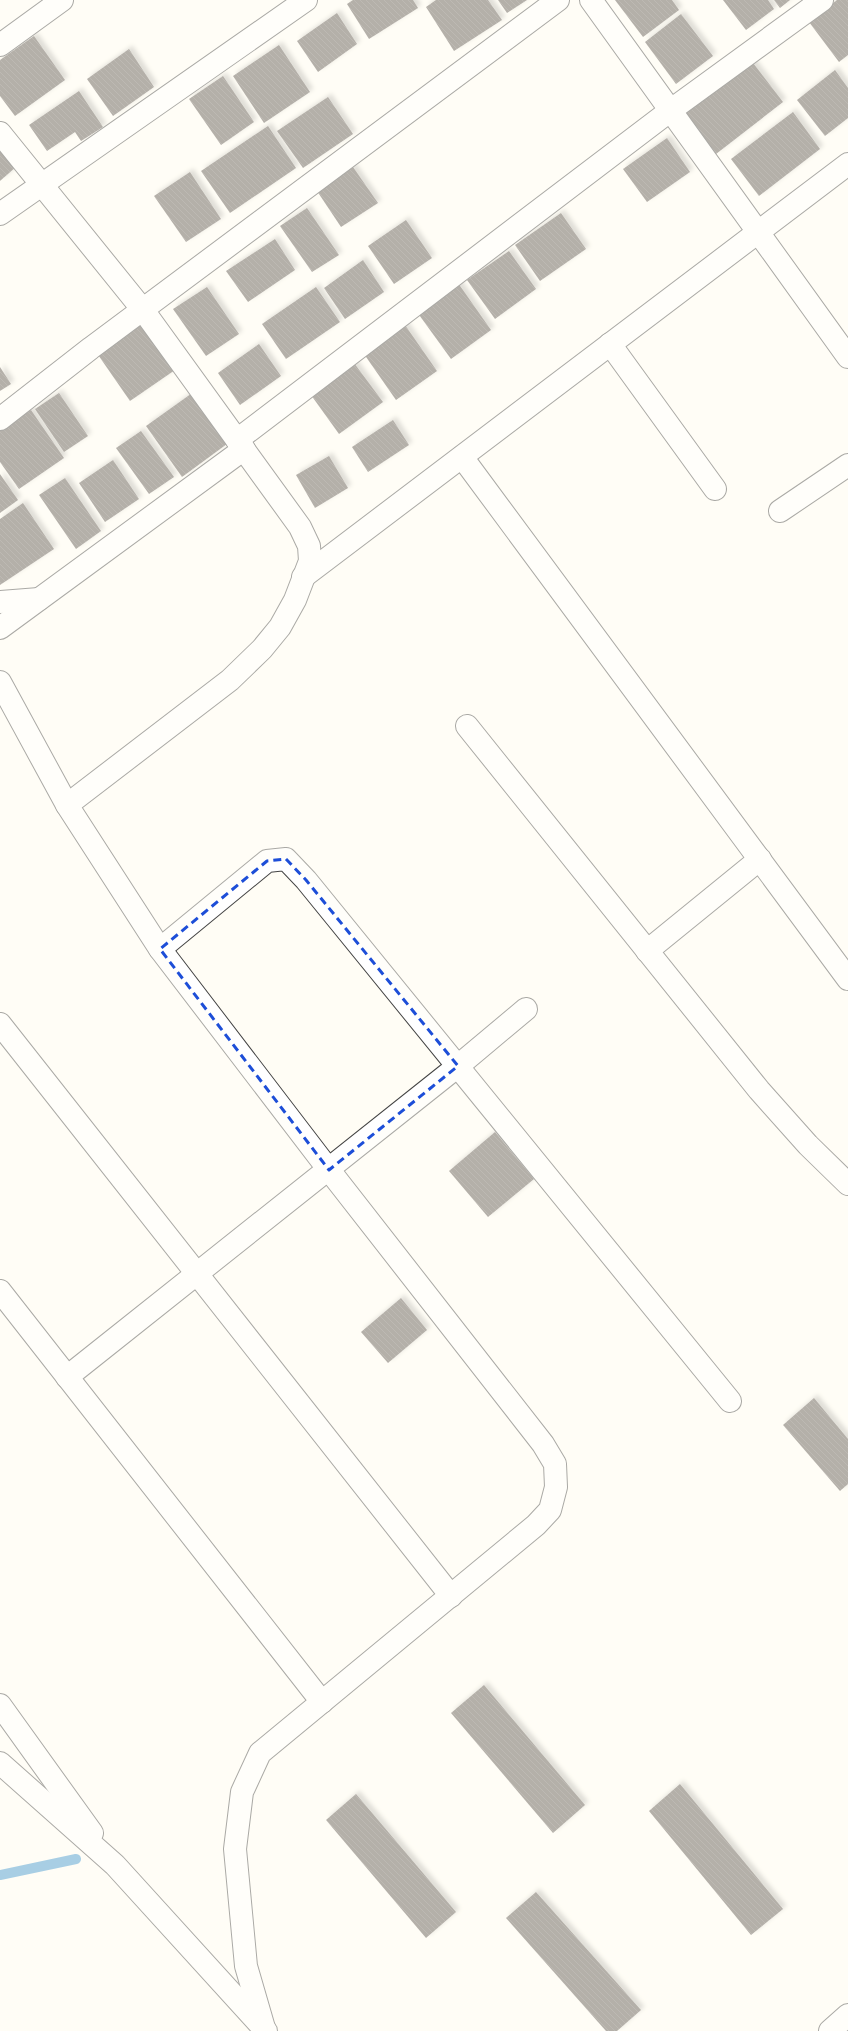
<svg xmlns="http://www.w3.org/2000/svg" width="848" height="2031" font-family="'Times New Roman',serif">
	<defs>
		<pattern id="building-back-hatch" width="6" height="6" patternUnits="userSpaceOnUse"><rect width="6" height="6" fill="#5a524d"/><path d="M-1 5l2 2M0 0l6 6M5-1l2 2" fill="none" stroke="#6d6662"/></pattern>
		<filter id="shadow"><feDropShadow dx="3.5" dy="-3.5" stdDeviation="2" flood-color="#0004"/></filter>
	</defs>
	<rect width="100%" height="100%" fill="#fffdf5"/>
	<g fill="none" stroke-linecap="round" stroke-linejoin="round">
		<polyline stroke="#3f96cf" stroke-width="10" points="0,1875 76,1859"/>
	</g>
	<g fill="url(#building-back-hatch)" filter="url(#shadow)">
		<polygon points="353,0 413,0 418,8 369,39 347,4"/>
		<polygon points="436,0 488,0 502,20 454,51 426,7"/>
		<polygon points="498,0 527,0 507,13"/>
		<polygon points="615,0 672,0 679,10 643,37"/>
		<polygon points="723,0 768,0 774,9 746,30"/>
		<polygon points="774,0 790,0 780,8"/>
		<polygon points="837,0 848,0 848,55 839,62 809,22"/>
		<polygon points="337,13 357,44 318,72 297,41"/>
		<polygon points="681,14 713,56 676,84 645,42"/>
		<polygon points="34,36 65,80 15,116 0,96 0,60"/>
		<polygon points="279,45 310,92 264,123 233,76"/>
		<polygon points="129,49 154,87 113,116 87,79"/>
		<polygon points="750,59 783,102 716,154 684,110"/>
		<polygon points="835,70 848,88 848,118 825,136 797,100"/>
		<polygon points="223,76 254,122 221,145 189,99"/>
		<polygon points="79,91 103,127 81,141 75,132 47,151 29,125"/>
		<polygon points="328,97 353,134 303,168 277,131"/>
		<polygon points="793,112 820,149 759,196 731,159"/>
		<polygon points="268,126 296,168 230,213 201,171"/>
		<polygon points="667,138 690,172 647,202 623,169"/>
		<polygon points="0,147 17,166 0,181"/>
		<polygon points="353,167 378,203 341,227 317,191"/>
		<polygon points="190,172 221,219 186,242 154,196"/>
		<polygon points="307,208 339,255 312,272 280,226"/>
		<polygon points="561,213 586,249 540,281 515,245"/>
		<polygon points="406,220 432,258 394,284 368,246"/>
		<polygon points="275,239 295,270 248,302 226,271"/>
		<polygon points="509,251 536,289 495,319 467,280"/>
		<polygon points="363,260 384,292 345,319 324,288"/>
		<polygon points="458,283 491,330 451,359 417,312"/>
		<polygon points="207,287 239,334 206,356 173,309"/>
		<polygon points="316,287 340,322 286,359 262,324"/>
		<polygon points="139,318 175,370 130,401 94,349"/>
		<polygon points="405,325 437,371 396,400 364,354"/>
		<polygon points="259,344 281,376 240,405 218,373"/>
		<polygon points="354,363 383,402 339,434 311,395"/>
		<polygon points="0,367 11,384 0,391"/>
		<polygon points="195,391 231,441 182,477 146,426"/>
		<polygon points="59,393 88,436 64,452 35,409"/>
		<polygon points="31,410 64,458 19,489 0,462 0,430"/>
		<polygon points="393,420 409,445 368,472 352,447"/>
		<polygon points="141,431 174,477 149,494 116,448"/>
		<polygon points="329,456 348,488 315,508 296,475"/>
		<polygon points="113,460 139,499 105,522 79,483"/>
		<polygon points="0,474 18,500 0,513"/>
		<polygon points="65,478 101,531 76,549 39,495"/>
		<polygon points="23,503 54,549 0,585 0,519"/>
		<polygon points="495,1132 534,1179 488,1217 449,1171"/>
		<polygon points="401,1298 427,1330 388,1363 361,1332"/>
		<polygon points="814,1398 848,1439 848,1484 840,1491 783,1425"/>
		<polygon points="484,1685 585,1805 553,1833 451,1713"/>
		<polygon points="680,1784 783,1909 751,1935 649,1811"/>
		<polygon points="356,1794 456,1912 426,1938 326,1820"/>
		<polygon points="536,1892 641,2010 617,2031 606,2031 506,1918"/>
	</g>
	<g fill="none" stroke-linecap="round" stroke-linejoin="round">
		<g stroke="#444" stroke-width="24">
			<g id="minor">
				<polyline points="591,0 848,357"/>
				<polyline points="0,45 62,0"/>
				<polyline points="0,133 143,310 300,527 309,546 310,561 295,600 280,627 262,649 230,680 67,805"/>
				<polyline points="0,214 306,0"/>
				<polyline points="610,344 715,489"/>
				<polyline points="0,419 91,348 558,0"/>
				<polyline points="237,440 671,110 822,0"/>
				<polyline points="462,457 848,979"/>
				<polyline points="780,511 848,465"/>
				<polyline points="303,577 848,164"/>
				<polyline points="0,602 39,599"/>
				<polyline points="0,628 244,449"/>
				<polyline points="0,682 67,805 160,949 329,1170 543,1444 555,1464 556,1487 550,1510 536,1525 260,1753 242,1792 235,1849 246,1966 264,2028"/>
				<polyline points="467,726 759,1090 808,1145 848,1184"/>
				<polyline points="160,949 267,861 286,859 306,880 730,1401"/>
				<polyline points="647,951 760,859"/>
				<polyline points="0,1024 451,1596"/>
				<polyline points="0,1291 322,1702"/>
				<polyline points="67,1377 458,1066 526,1009"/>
				<polyline points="830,2031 848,2015"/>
			</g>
		</g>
		<g stroke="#444" stroke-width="24">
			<g id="tertiary">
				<polyline points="0,1705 92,1833"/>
				<polyline points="0,1763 115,1865 266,2031"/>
			</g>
		</g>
		<use href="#minor" stroke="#fff" stroke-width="22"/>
		<use href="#tertiary" stroke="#fff" stroke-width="22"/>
	</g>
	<path d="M0 0H848V2031H0ZM286 859 306 880 458 1066 329 1170 160 949 267 861Z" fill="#fffdf5" fill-opacity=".55" fill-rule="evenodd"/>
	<path fill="none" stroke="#1d4ed8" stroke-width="3" stroke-dasharray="8 5" stroke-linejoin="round" d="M286 859 306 880 458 1066 329 1170 160 949 267 861Z"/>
</svg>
